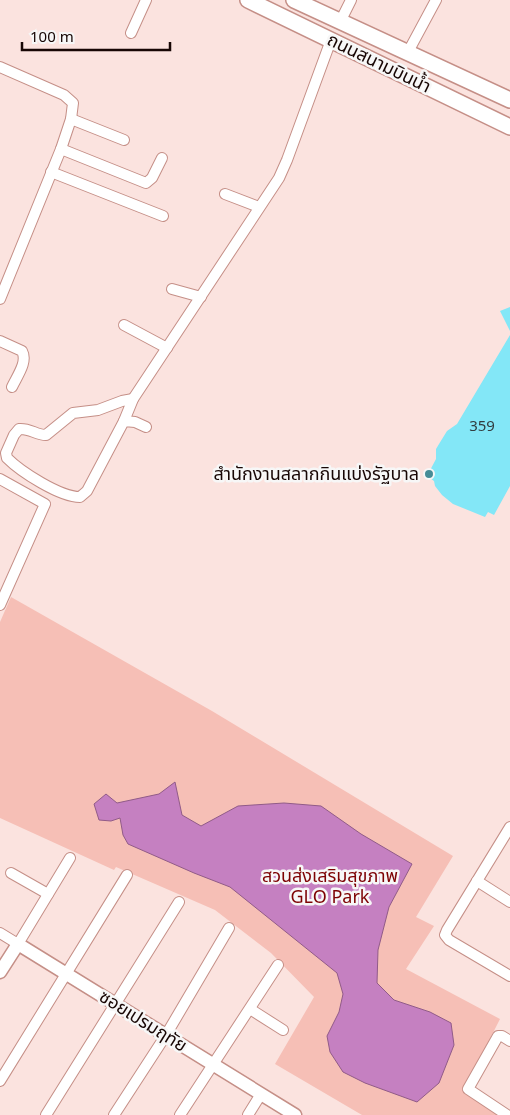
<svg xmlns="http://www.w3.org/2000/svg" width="510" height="1115" font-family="'Noto Sans','Noto Sans Thai',sans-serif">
	<rect width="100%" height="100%" fill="#fbe3df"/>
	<polygon fill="#f6bfb6" points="11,597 212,711 453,856 416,917 434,926 406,969 500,1019 465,1088 506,1115 362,1115 275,1064 314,997 271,953 215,910 116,867 114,870 0,818 0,622"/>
	<polygon fill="#c580c1" stroke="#915b88" points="175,782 182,815 201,826 238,806 284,803 321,806 361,834 412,864 389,907 378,950 377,983 394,1000 430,1012 451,1023 454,1045 439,1083 417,1102 365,1083 343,1072 330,1052 327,1036 339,1012 343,994 337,973 230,887 194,873 128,844 123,835 120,818 111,821 99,820 94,804 106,794 117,803 159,794"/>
	<g fill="#83e7f7">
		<polygon points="510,307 510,331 500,311"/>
		<polygon points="510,335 510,486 494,515 488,512 485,517 453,504 442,495 435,486 434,481 427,476 436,459 436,449 439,444 447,431 457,424"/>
	</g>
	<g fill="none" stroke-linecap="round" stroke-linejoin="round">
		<g stroke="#c58f87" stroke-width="12">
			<g id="minor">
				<polyline points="340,22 351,0"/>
				<polyline points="131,33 146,0"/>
				<polyline points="408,52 436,0"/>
				<polyline points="0,67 64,95 73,103 71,119 61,149 0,299"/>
				<polyline points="71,119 124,140"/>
				<polyline points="61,149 146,183 152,178 162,158"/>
				<polyline points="51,172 163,216"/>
				<polyline points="225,194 259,207"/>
				<polyline points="172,289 201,297"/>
				<polyline points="124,325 167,348"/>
				<path d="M0 341 22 351C28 362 17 376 12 387"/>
				<path d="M133 399 122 401 98 410 73 413 46 435C36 435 30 428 19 429L14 435 6 453 7 458C21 472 60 497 80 497L87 491 124 421 135 422 146 427"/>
				<polyline points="124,421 133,399 279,178 287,160 331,40"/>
				<polyline points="0,479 45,504 0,605"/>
				<polyline points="510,827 447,930 445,935 449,940 510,976"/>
				<polyline points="11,873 48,894"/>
				<polyline points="477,881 510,902"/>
				<polyline points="0,933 18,944 70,858"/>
				<polyline points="250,1009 283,1030"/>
				<polyline points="0,1081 127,875"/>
				<polyline points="46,1115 179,902"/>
				<polyline points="114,1115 166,1035 229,928"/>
				<polyline points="180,1115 278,965"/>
				<polyline points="248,1115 261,1094"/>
				<polyline points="507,1115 468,1089 498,1036 502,1036 510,1041"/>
			</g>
		</g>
		<g stroke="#c58f87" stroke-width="15">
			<polyline id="tertiary" points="0,972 18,944 295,1115"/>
		</g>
		<g stroke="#c58f87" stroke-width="18">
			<g id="secondary">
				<polyline points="248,0 510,127"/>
				<polyline points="294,0 510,100"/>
			</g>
		</g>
		<use href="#minor" stroke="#fff" stroke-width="10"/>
		<use href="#tertiary" stroke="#fff" stroke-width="12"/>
		<use href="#secondary" stroke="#fff" stroke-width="15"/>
	</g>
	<circle fill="#468c97" stroke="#f7f7f7" stroke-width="2" cx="429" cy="474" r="5"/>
	<g text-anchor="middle" stroke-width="5" stroke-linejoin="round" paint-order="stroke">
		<g font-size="15" fill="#323e41">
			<text x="482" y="431">359</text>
		</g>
		<g font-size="18" fill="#170604" stroke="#f7f7f7">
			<text transform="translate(379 63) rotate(26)" y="6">ถนนสนามบินน้ำ</text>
			<text transform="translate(143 1021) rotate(32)" y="6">ซอยเปรมฤทัย</text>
		</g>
		<g font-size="18" fill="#170604" stroke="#f7f7f7" text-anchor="end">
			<text x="419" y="480">สำนักงานสลากกินแบ่งรัฐบาล</text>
		</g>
		<g font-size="18" fill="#7d0203" stroke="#f7f7f7">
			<text x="330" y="882">สวนส่งเสริมสุขภาพ<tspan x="330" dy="21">GLO Park</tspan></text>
		</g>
	</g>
	<path d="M22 42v8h148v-8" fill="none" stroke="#170604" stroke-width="2.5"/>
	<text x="30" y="42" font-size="15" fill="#170604" stroke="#f7f7f7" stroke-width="4" paint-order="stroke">100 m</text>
</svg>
